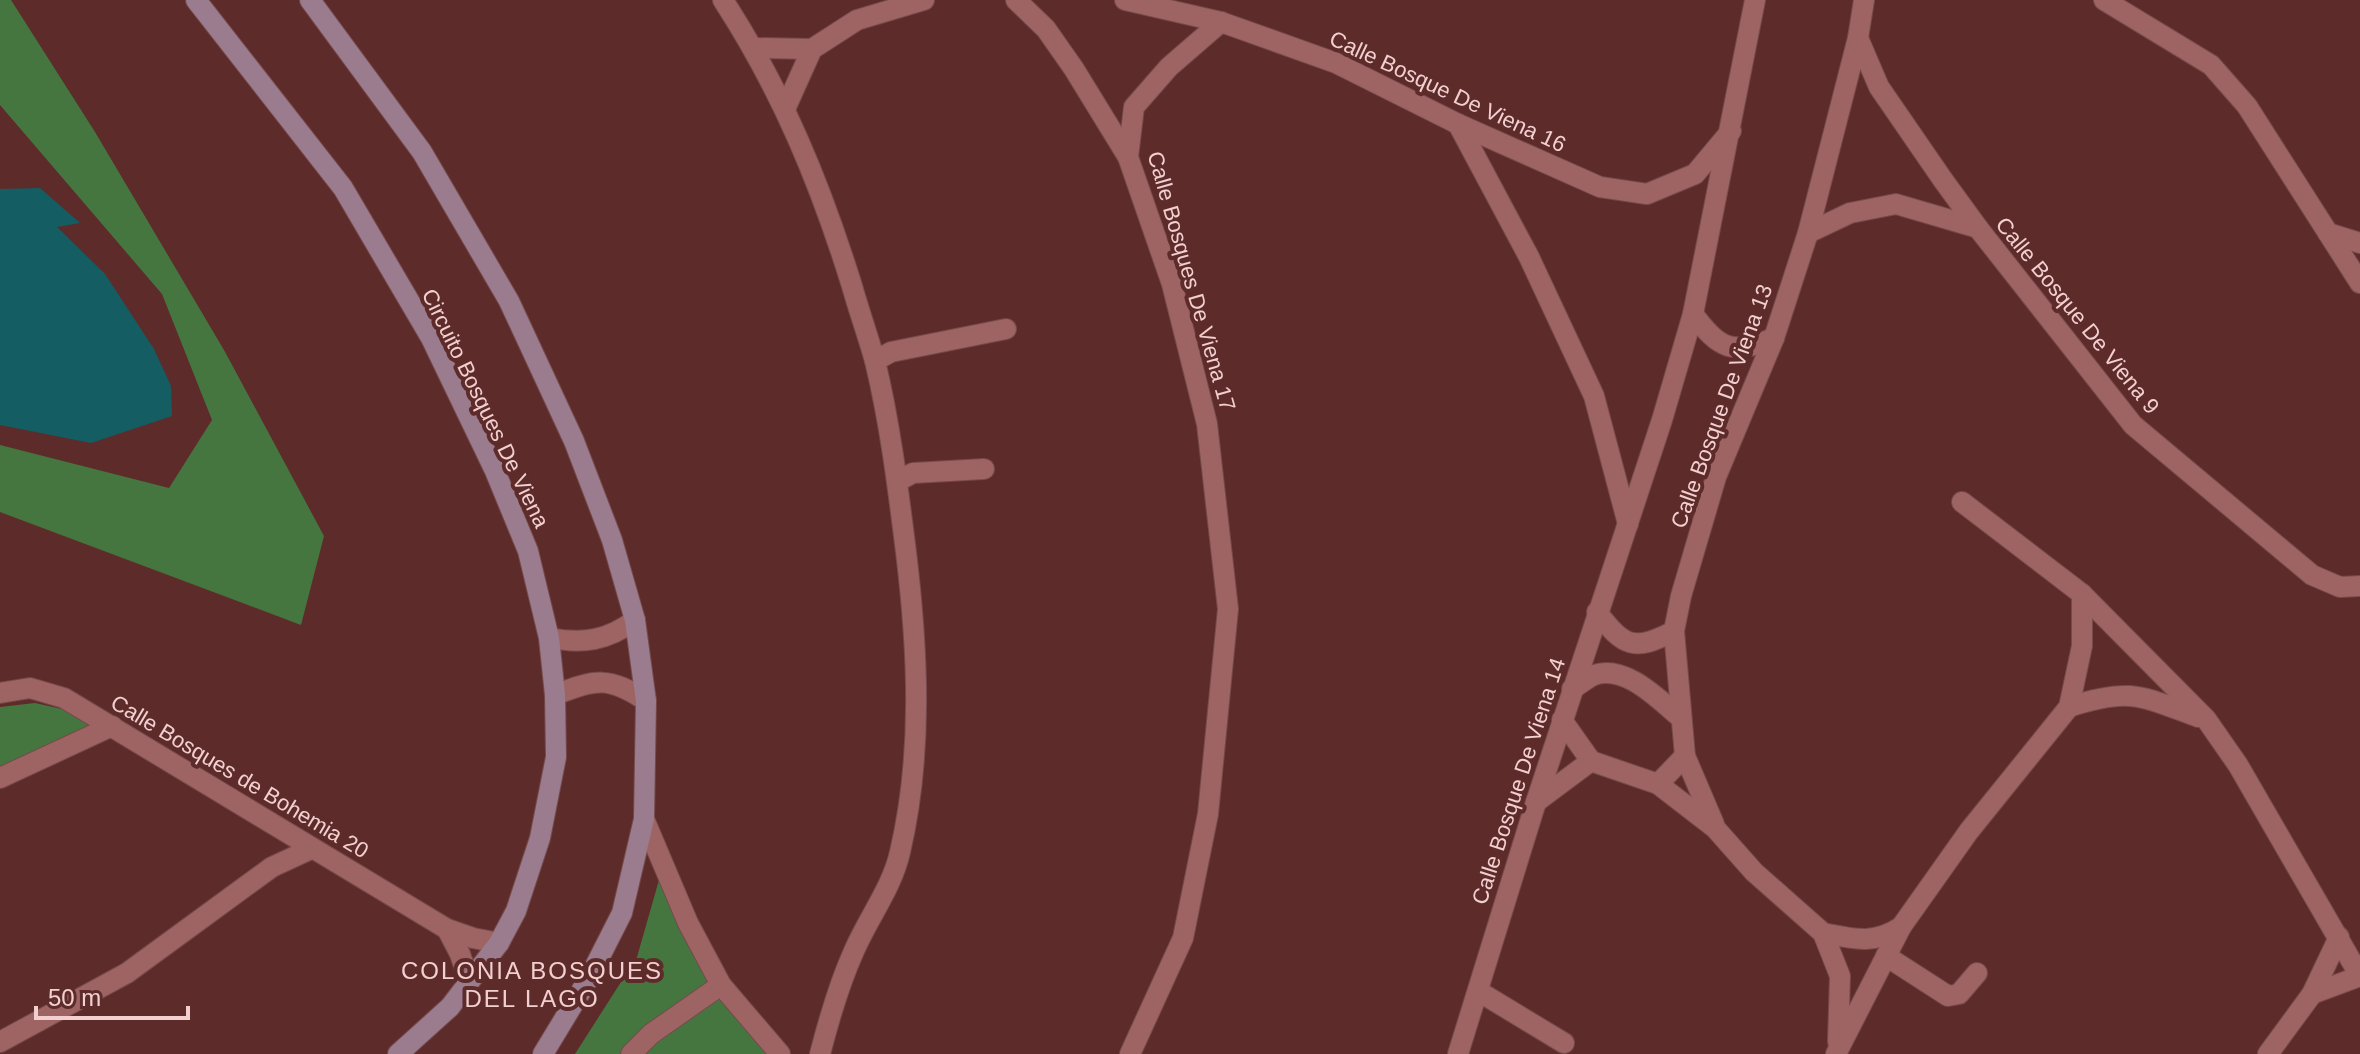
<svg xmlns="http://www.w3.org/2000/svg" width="2360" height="1054" font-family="Helvetica,sans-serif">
	<rect width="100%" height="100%" fill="#5e2b2b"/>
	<g fill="#46763f">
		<polygon points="0,0 11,0 95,132 224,350 324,536 301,625 0,512 0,445 169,488 212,420 162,294 0,105"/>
		<polygon points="35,703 71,711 92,726 0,769 0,707"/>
		<polygon points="665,859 716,986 771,1054 575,1054 637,957"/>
	</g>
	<polygon fill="#145d62" points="40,188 80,223 57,227 105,274 154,349 171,386 172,416 91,443 0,425 0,189"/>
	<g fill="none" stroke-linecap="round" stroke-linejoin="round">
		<g stroke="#764a4b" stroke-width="22">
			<g id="minor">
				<path d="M723 0C782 91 820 183 852 286 859 311 868 336 875 361 890 423 898 488 906 552 918 651 923 754 900 852 892 888 868 918 854 951 839 984 829 1019 820 1054"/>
				<polyline points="1016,0 1046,29 1074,69 1128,157"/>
				<polyline points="1125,0 1221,22 1336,63 1458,124 1600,187 1647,194 1695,174 1731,131"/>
				<polyline points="2104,0 2211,65 2247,106 2360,283"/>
				<polyline points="1858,38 1879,87 1943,180 1978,228 2133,425 2312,575 2340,587 2360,586"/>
				<polyline points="755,48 812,49"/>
				<polyline points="786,107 812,49 857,20 924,0"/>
				<polyline points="1458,124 1529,257 1594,396 1628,524"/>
				<polyline points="1808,233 1850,213 1896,204 1978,228"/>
				<polyline points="2328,233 2360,243"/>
				<polyline points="875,361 891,352 1006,329"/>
				<polyline points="898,481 913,473 984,469"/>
				<polyline points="1962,502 2082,594 2206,719 2238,765 2360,976"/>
				<polyline points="0,693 30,688 64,698 447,929 473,938 499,943"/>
				<path d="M2069 707C2130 687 2141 696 2198 717"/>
				<polyline points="1562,720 1591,761 1658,784 1715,828 1754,872 1823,933 1840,976 1838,1042"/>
				<polyline points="0,778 112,726"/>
				<polyline points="1658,784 1685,756 1714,824"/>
				<polyline points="1536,802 1591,761"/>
				<polyline points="447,929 460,954 469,981"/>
				<path d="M1823 933C1854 939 1873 945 1901 927"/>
				<polyline points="1886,956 1948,996 1959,994 1977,973"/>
				<polyline points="1478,991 1564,1043"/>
				<polyline points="2312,994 2360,976"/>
				<polyline points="0,1042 127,973 272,867 311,849"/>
				<polyline points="631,1054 651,1034 721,985"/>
				<polyline points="1130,1054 1183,938 1208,814 1228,609 1207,424 1172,284 1128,157 1134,107 1169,67 1221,22"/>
				<polyline points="1836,1054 1901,927 1969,831 2069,707 2082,646 2082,594"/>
				<polyline points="2268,1054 2312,994 2339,937"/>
			</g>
		</g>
		<g stroke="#764a4b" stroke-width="22">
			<g id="tertiary">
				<path d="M1693 314C1720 350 1732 355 1774 338"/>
				<path d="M1597 612C1624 647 1634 652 1674 631"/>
				<path d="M549 638C583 644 607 641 635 620"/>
				<path d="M1572 689C1579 685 1587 678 1594 675 1626 664 1659 700 1681 718"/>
				<path d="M555 695C596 679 609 676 646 701"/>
				<polyline points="1685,756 1674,631 1681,596 1716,477 1774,338 1808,233 1858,38 1864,0"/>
				<polyline points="644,819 688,923 721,985 780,1054"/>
				<polyline points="1458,1054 1536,802 1662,420 1693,314 1755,0"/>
			</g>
		</g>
		<g stroke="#764a4b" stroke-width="22">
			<g id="secondary">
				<polyline points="196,0 343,188 431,338 495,471 528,551 549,638 555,695 556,757 540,838 516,911 499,943 450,1007 398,1054"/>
				<polyline points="310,0 422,152 509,301 574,441 612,540 635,620 646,701 644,819 622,913 589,978 543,1054"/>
			</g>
		</g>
		<use href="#minor" stroke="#9e6463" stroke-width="20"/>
		<use href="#tertiary" stroke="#9e6463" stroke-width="20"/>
		<use href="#secondary" stroke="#9a7c8e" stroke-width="20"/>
	</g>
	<g text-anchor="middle" stroke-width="8" stroke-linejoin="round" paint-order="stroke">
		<g font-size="22" fill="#f2d0cf" stroke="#5e2b2b">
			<text transform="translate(1448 91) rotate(25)" y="8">Calle Bosque De Viena 16</text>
			<text transform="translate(1192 281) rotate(74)" y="8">Calle Bosques De Viena 17</text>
			<text transform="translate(2078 315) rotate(51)" y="8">Calle Bosque De Viena 9</text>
			<text transform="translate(1721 406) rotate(-70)" y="8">Calle Bosque De Viena 13</text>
			<text transform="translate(486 408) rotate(64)" y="8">Circuito Bosques De Viena</text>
			<text transform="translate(240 776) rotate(31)" y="8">Calle Bosques de Bohemia 20</text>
			<text transform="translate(1518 781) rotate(-72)" y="8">Calle Bosque De Viena 14</text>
		</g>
		<g font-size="24" letter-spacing="2" fill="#f2d0cf" stroke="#5e2b2b">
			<text x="532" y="979">COLONIA BOSQUES<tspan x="532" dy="28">DEL LAGO</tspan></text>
		</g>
	</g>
	<path d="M36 1006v12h152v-12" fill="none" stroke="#f2d0cf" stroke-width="4"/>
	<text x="48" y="1006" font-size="24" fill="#f2d0cf" stroke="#5e2b2b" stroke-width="6" paint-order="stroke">50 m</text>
</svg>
